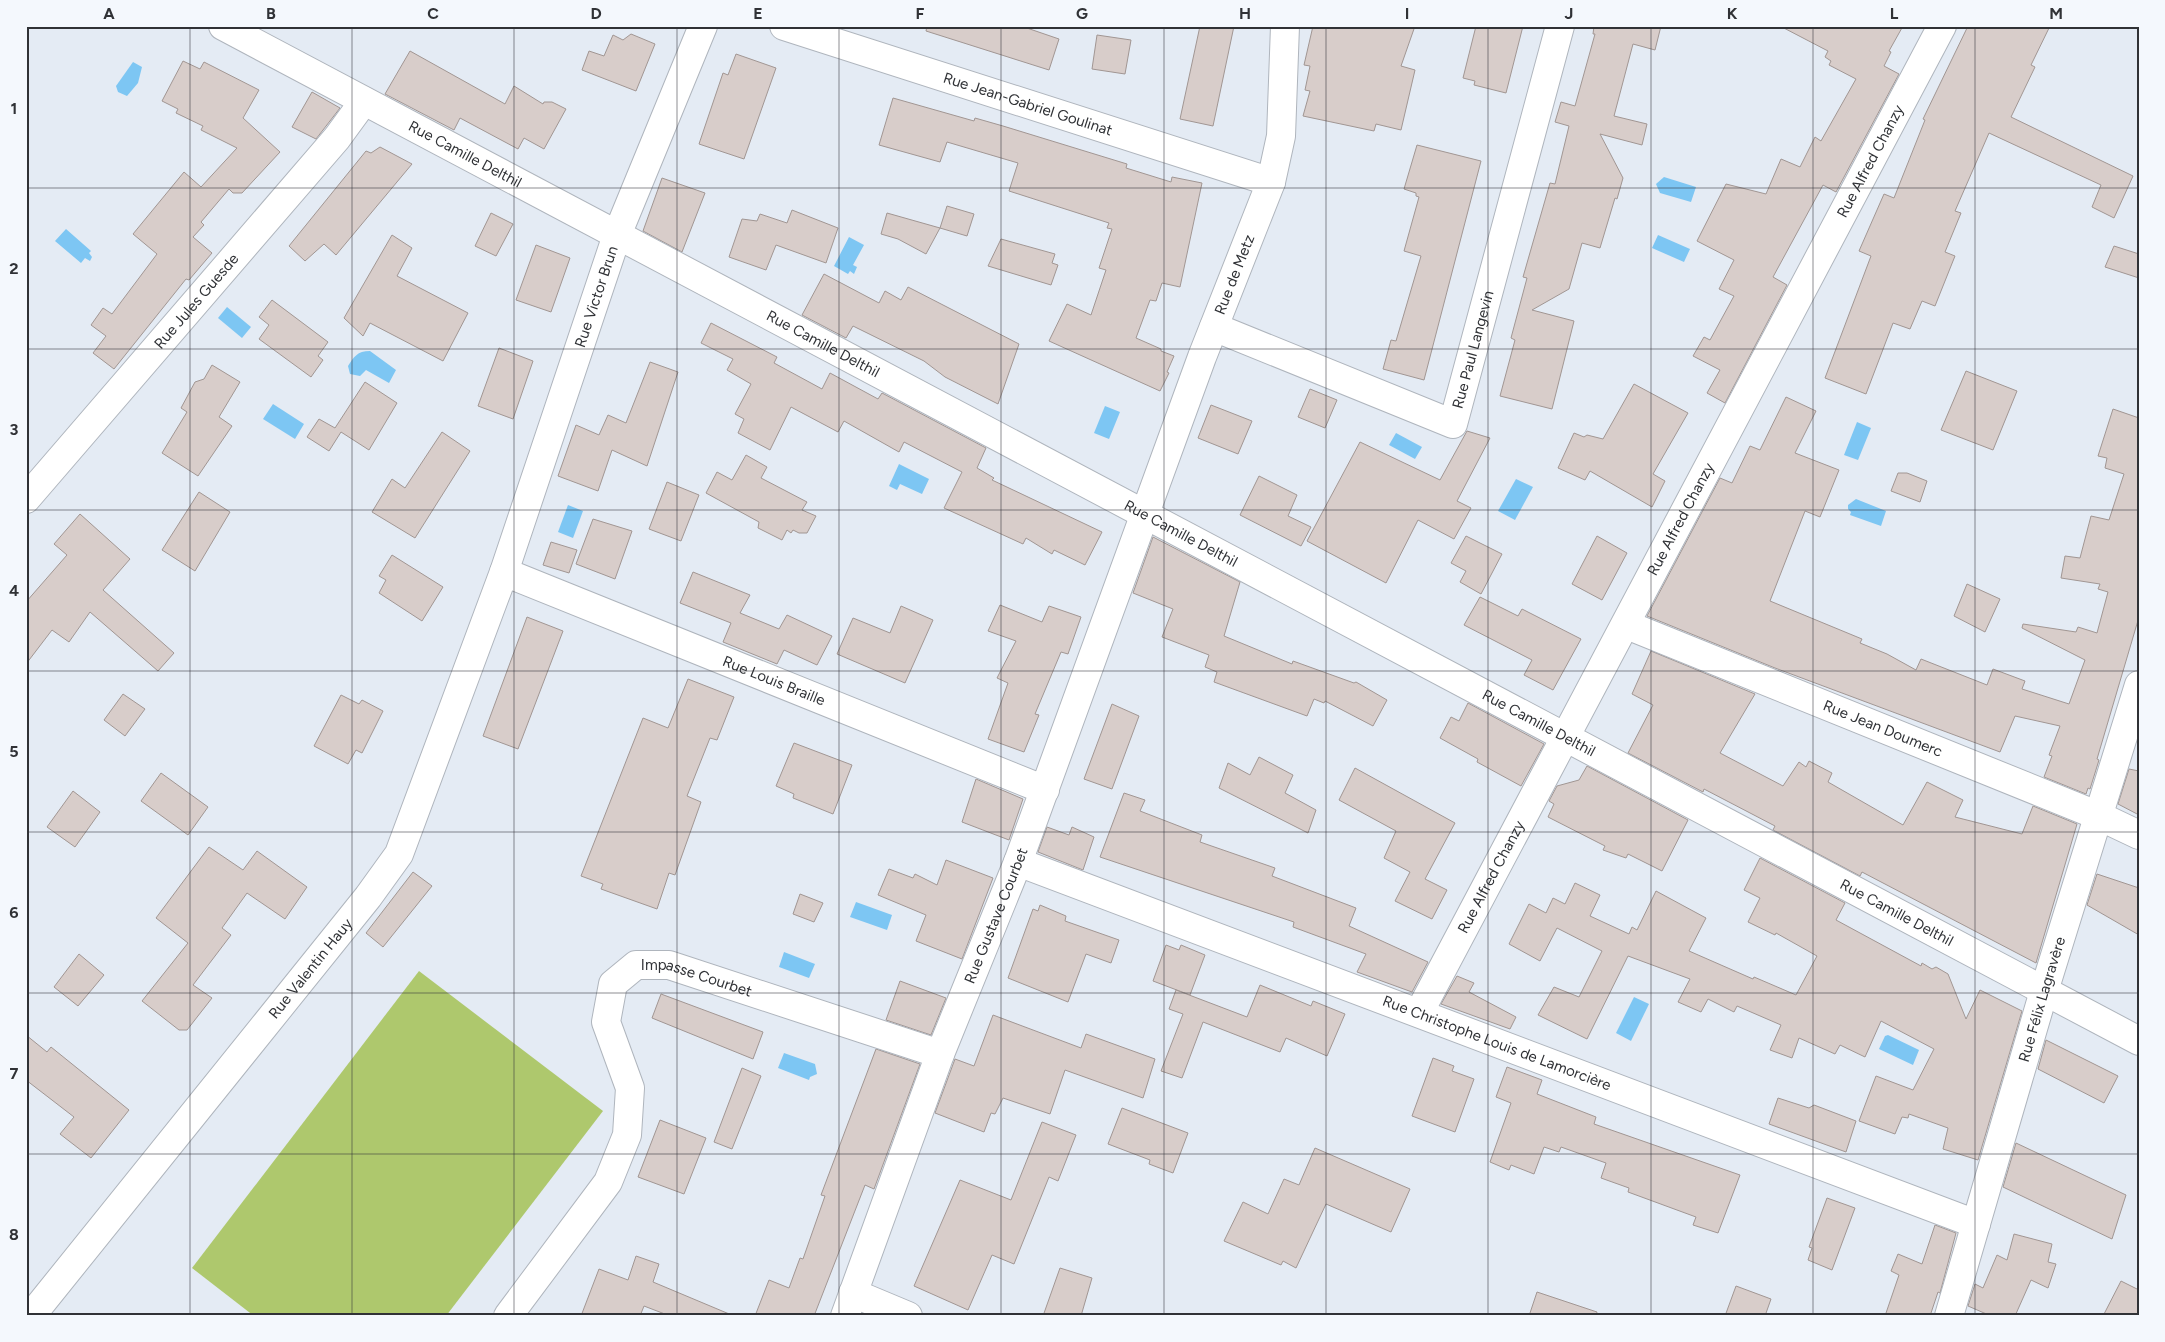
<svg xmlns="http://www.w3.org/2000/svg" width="2165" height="1342" font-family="Figtree,sans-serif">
	<rect width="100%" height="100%" fill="#e4ebf4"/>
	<polygon fill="#aec86d" points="419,971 603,1111 446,1316 254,1316 192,1268"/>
	<g fill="#7dc6f3">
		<polygon points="133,62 142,67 138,83 127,96 118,92 116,86"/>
		<polygon points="1664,177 1696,187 1691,202 1660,193 1656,184"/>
		<polygon points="66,229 91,251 89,253 92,257 90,261 85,258 81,263 55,241"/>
		<polygon points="1658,235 1690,249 1684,262 1652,248"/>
		<polygon points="849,237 864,245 853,265 857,267 854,274 850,271 848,274 834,266"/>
		<polygon points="227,307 251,327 242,338 218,318"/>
		<path d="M370 351 396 370 389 383 366 370 360 376 350 374 348 366C354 357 357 351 370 351Z"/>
		<polygon points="273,404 304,424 295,439 263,419"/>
		<polygon points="1105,406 1120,412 1109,439 1094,433"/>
		<polygon points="1857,422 1871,428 1858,460 1844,455"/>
		<polygon points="1396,433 1422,447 1415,459 1389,445"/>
		<polygon points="899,464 929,479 922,494 900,484 897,490 889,486"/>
		<polygon points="1516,479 1533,487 1515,520 1498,511"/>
		<polygon points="1856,499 1886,511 1881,526 1850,515 1851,512 1848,509 1848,505"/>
		<polygon points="568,505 583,511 573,538 558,532"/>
		<polygon points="856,902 892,915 887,930 850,917"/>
		<polygon points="784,952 815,964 809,978 779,967"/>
		<polygon points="1634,997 1649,1004 1631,1041 1616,1033"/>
		<polygon points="1888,1035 1919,1050 1913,1065 1879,1049 1885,1036"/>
		<polygon points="784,1053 815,1064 817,1074 810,1077 809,1080 778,1068"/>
	</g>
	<g fill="#d8cdca" stroke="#a19693">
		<polygon points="927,26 1021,26 1059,39 1049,70 926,31"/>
		<polygon points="1200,26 1234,26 1213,126 1180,119"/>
		<polygon points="1313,26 1415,26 1401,66 1415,70 1401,130 1376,124 1374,131 1303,116 1310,91 1305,90 1310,66 1304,65"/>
		<polygon points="1476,26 1523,26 1506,93 1474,85 1475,81 1463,78"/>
		<polygon points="1594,26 1661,26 1655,50 1633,44 1614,116 1647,124 1642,145 1600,134 1623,178 1617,199 1615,198 1600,248 1582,243 1569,289 1532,310 1574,321 1552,409 1500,396 1515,340 1511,338 1527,278 1523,277 1550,183 1555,184 1569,126 1555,122 1561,102 1575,106 1595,34 1593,34"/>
		<polygon points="1780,26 1903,26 1889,51 1891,52 1884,66 1899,74 1836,192 1823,185 1773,277 1787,285 1725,403 1707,393 1720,370 1693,356 1704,337 1710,340 1734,296 1719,289 1734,260 1697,241 1726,184 1766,194 1781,159 1800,167 1815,137 1821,141 1856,79 1829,65 1831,61 1825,57 1828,51"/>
		<polygon points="1968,26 2050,26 2031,65 2035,67 2011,117 2133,176 2114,218 2092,207 2101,185 1989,133 1955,211 1961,213 1945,252 1955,256 1935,306 1922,301 1910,329 1893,323 1866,394 1825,378 1871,256 1859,251 1884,194 1894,198 1925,120 1923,119"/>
		<polygon points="631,34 655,44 636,91 582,70 589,51 604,56 613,35 623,40"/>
		<polygon points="1097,35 1131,40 1125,74 1092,69"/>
		<polygon points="410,51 505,104 514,86 543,104 544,102 552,102 566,109 544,149 524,138 518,149 460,118 454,130 385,94"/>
		<polygon points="736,54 776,68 744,159 699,144 723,73 728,75"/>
		<polygon points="183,61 200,69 204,62 259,90 243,118 280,152 242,193 233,193 229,189 201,222 204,225 193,237 212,253 189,280 186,279 114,369 93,353 106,336 91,325 103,308 112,314 157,254 133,234 184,172 201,187 237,148 201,130 203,126 176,113 178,109 162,101"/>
		<polygon points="312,92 340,108 316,139 292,127"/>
		<polygon points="893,98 974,121 975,118 1003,126 1127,164 1126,168 1171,182 1172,177 1202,183 1180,287 1162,283 1156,301 1150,300 1136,338 1161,349 1161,351 1174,356 1167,372 1169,373 1160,391 1049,341 1067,304 1091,315 1106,270 1099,268 1112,229 1107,228 1109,223 1009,191 1018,163 947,142 940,162 879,145"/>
		<polygon points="1417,145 1481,161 1424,380 1383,369 1391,340 1396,341 1421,256 1404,251 1419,197 1416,196 1416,193 1404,189"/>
		<polygon points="380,147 412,164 336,255 324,244 305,261 289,246 366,151 371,153"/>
		<polygon points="662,178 705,193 682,252 643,231"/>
		<polygon points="947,206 974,214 967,236 940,228 926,254 898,239 881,234 887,213 940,228"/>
		<polygon points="792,210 838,228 826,263 776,245 766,270 729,257 742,219 757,221 760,214 787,223"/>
		<polygon points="491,213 513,224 496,256 475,246"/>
		<polygon points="392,235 412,248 397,276 468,313 443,361 370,323 363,336 344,318"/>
		<polygon points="1001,239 1055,254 1052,263 1058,265 1051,285 988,266"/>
		<polygon points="536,245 570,258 551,312 516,300"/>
		<polygon points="2114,246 2139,254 2139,278 2105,267"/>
		<polygon points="824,274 879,303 885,291 901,300 908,287 1019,344 998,404 945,377 924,361 853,326 846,338 802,315"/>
		<polygon points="272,300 328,342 318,356 323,360 311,377 259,339 269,325 259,317"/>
		<polygon points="711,323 777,357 774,363 822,389 830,373 878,399 882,393 986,448 977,468 994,478 992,480 1102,532 1085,565 1054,550 1052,554 1026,538 1023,544 944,508 962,472 904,442 899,452 844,421 838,432 791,407 770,450 738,433 744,419 735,414 751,384 727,370 733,359 701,343"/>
		<polygon points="499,348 533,361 513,419 478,406"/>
		<polygon points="650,362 678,372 647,466 612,450 598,491 558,476 576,425 599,435 608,415 626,423"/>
		<polygon points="212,365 240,382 219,417 232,426 198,476 162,453 187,412 181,408 195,382 204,379"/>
		<polygon points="1966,371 2017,391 1993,450 1941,430"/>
		<polygon points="365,382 397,403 369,450 341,432 329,451 307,437 319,419 335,428"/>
		<polygon points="1634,384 1688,413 1653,474 1665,481 1652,507 1590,471 1585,480 1558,468 1574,433 1584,437 1587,435 1603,439"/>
		<polygon points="1310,389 1337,400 1325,428 1298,417"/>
		<polygon points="1786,397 1816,411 1795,453 1839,470 1820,517 1805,511 1770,601 1862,639 1860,643 1887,654 1916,670 1921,659 1987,685 1993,669 2025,681 2022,689 2069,704 2085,660 2022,628 2023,624 2076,632 2078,627 2097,633 2108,592 2098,589 2100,584 2061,578 2065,556 2080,558 2091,516 2109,520 2124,474 2105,468 2107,458 2098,456 2113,409 2139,418 2139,617 2097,759 2099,760 2090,789 2088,788 2086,794 2044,777 2052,756 2049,755 2060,726 2015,716 2000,752 1775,668 1647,616 1720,478 1732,483 1750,446 1760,450"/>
		<polygon points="1211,405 1252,421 1238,454 1198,438"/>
		<polygon points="1467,431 1490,438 1457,501 1471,508 1454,539 1418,520 1386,583 1307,541 1360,442 1440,480"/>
		<polygon points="442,432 470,451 415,538 372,512 392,479 405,488"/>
		<polygon points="746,455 767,467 761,478 807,502 802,510 816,516 807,533 799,533 793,530 791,533 787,530 782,540 758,528 759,522 706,493 717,472 732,480"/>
		<polygon points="1898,473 1907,473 1927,481 1920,502 1891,491"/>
		<polygon points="1259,476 1297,495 1288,516 1311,527 1301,546 1240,515"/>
		<polygon points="667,482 699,495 681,541 649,529"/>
		<polygon points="199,492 230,512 195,571 162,550"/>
		<polygon points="80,514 130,559 103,590 174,653 158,671 90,612 69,642 52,630 26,664 26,602 67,555 54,544"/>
		<polygon points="593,519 632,531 615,579 576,564"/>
		<polygon points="1466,536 1502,554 1481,594 1460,582 1466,571 1451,563"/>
		<polygon points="1597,536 1627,553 1602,600 1572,584"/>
		<polygon points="1153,537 1240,582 1224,636 1292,664 1293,661 1354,683 1356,682 1387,700 1373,726 1325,701 1324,703 1314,699 1307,716 1214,682 1217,672 1205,667 1209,655 1162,637 1173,609 1133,593"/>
		<polygon points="551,542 577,550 569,573 543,565"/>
		<polygon points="392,555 443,587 422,621 379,593 386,580 379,576"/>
		<polygon points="693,572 750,595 740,613 779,629 787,615 832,636 817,665 784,650 777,664 723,642 731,623 680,603"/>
		<polygon points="1967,584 2000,599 1985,632 1954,616"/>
		<polygon points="1480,597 1518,616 1522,609 1581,639 1553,690 1524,675 1532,660 1464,625"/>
		<polygon points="1000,605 1042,622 1049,606 1081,617 1068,654 1061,652 1035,714 1039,715 1024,752 988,739 1008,683 997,678 1016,641 988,631"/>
		<polygon points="901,606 933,620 905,683 837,654 853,618 890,633"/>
		<polygon points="527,617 563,631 518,749 483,736"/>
		<polygon points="1651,651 1755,694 1720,753 1783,786 1799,762 1806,767 1809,761 1832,773 1828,782 1903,825 1927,782 1963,800 1955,817 2022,834 2033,806 2077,824 2036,963 1862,872 1860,876 1773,830 1775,826 1704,789 1703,792 1628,753 1653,705 1632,694"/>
		<polygon points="688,679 734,697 717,740 710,738 687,796 701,802 675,875 669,873 657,909 601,889 603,884 581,876 643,718 668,728"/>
		<polygon points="123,694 145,709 125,736 104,720"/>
		<polygon points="341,695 359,704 362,700 383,711 362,753 356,750 348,764 314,746"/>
		<polygon points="1468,703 1544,744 1521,786 1477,762 1478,759 1440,738 1451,717 1459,721"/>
		<polygon points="1112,704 1139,716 1112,789 1084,779"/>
		<polygon points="794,743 852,765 833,814 793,798 794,794 776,786"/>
		<polygon points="1259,757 1293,775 1285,793 1316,810 1308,833 1219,788 1228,763 1250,775"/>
		<polygon points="1587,766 1688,820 1662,871 1628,854 1626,858 1603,850 1605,846 1548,817 1554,804 1549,801 1557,786 1579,780"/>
		<polygon points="1355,768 1455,823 1425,879 1447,890 1432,919 1395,901 1410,872 1384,858 1396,831 1339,800"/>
		<polygon points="2129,769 2139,771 2139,815 2118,804"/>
		<polygon points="161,773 208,807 188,835 141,801"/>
		<polygon points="976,779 1023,799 1009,840 962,822"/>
		<polygon points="73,791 100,812 75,847 47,827"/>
		<polygon points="1124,793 1145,800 1140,811 1202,835 1200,842 1275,868 1272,876 1356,908 1349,926 1428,962 1412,992 1357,972 1366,954 1293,927 1294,922 1100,857"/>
		<polygon points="1047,827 1069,835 1072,827 1094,837 1083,870 1038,852"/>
		<polygon points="209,847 243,870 257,851 307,887 285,919 247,893 222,928 231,935 193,985 212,998 187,1030 179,1030 142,1001 188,943 156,918"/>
		<polygon points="1760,858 1845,903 1836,920 1921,966 1922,963 1932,969 1936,967 1948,974 1966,1019 1980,990 2022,1011 1978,1160 1943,1149 1948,1128 1909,1114 1908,1118 1902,1117 1895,1134 1859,1121 1876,1076 1913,1090 1934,1049 1881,1021 1865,1057 1840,1045 1835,1054 1799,1038 1792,1058 1770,1050 1781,1025 1737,1006 1734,1012 1708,999 1701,1012 1678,1002 1690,979 1628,956 1587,1039 1538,1015 1554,987 1579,997 1602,951 1557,928 1540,961 1509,944 1529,904 1546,913 1553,898 1565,904 1575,883 1600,895 1590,916 1629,934 1632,927 1637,930 1656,891 1706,918 1689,951 1753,979 1754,977 1796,995 1817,956 1776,933 1775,935 1748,922 1760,898 1744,890"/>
		<polygon points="946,860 993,878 962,959 916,941 926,915 878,895 889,869 913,878 915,874 937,885"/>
		<polygon points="413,872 432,886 383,947 366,933"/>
		<polygon points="2097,874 2139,888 2139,935 2087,905"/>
		<polygon points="800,894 823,903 814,922 793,914"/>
		<polygon points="1040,905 1066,916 1065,921 1119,940 1111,963 1086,954 1068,1002 1008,978 1033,909 1038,911"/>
		<polygon points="1166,945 1179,950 1181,945 1205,955 1190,995 1153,981"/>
		<polygon points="79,954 104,975 78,1006 54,987"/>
		<polygon points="1457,976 1474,983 1469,992 1516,1017 1510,1029 1441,1004"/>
		<polygon points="900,981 946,998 931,1035 886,1020"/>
		<polygon points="1260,985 1311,1006 1313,1001 1345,1014 1327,1056 1286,1038 1280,1052 1203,1022 1182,1078 1161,1071 1183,1014 1169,1009 1176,990 1247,1017"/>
		<polygon points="661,994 763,1032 753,1059 652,1018"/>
		<polygon points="993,1015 1081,1048 1086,1034 1155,1059 1143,1098 1065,1070 1050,1114 1003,1098 995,1114 991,1113 984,1132 935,1113 955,1059 974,1066"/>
		<polygon points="26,1035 47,1052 51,1047 129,1110 91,1158 60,1134 74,1117 26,1080"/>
		<polygon points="2046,1040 2118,1076 2104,1103 2038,1069"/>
		<polygon points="876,1049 920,1064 874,1189 865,1185 814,1316 755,1316 769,1280 789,1288 800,1258 803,1259 825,1196 821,1195"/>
		<polygon points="1433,1058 1454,1066 1452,1071 1474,1079 1455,1132 1412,1116"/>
		<polygon points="1507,1067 1542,1080 1537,1094 1596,1117 1594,1124 1740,1175 1718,1233 1693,1225 1696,1217 1628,1192 1629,1188 1601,1178 1606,1163 1561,1147 1559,1152 1544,1147 1534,1174 1511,1165 1509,1170 1490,1162 1511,1103 1496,1097"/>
		<polygon points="742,1068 761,1076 732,1149 714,1142"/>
		<polygon points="1778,1098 1809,1108 1814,1105 1856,1121 1846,1152 1769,1124"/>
		<polygon points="1122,1108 1188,1133 1173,1173 1149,1164 1150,1160 1108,1144"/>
		<polygon points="660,1120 706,1138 684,1194 638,1177"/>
		<polygon points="1042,1122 1076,1135 1058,1181 1049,1177 1014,1264 992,1255 968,1310 914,1286 960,1180 1011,1200"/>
		<polygon points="2016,1143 2126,1195 2112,1239 2003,1187"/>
		<polygon points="1315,1148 1410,1189 1391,1232 1326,1204 1296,1268 1283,1261 1281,1265 1224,1241 1243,1202 1268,1214 1284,1179 1299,1185"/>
		<polygon points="1827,1198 1855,1208 1832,1270 1808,1260 1812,1248 1809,1247"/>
		<polygon points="1935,1225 1956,1233 1940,1293 1938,1292 1930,1316 1885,1316 1899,1275 1891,1271 1898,1254 1922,1264"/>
		<polygon points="2014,1234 2052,1244 2048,1262 2056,1264 2048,1288 2031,1280 2015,1316 1991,1316 1968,1306 1975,1284 1983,1288 1997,1255 2007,1260"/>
		<polygon points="636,1256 659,1264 653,1282 734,1316 670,1316 644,1306 640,1316 581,1316 599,1269 628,1280"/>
		<polygon points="1060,1268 1092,1278 1081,1316 1043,1316"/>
		<polygon points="2121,1281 2139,1290 2139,1316 2103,1316"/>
		<polygon points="1736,1286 1771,1299 1765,1316 1725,1316"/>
		<polygon points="1537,1292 1597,1312 1596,1316 1529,1316"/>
	</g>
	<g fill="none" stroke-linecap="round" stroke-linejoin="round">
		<g stroke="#afb5bd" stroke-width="30">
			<g id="minor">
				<path id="s1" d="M223 26 2139 1041"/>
				<path id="s2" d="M784 26 1271 182"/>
				<path id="s3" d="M1214 327 1453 424 1560 26"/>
				<path id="s4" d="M26 499 337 138 364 101"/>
				<path id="s5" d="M504 572 1045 790"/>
				<path id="s6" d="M1627 625 2099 816 2139 835"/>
				<path id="s7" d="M1018 862 1976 1224"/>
				<path id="s8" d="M1419 1013 1942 26"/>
				<polyline points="853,1293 908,1316"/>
				<path id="s9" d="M31 1316 368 897 399 854 504 572 617 235 703 26"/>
				<path id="s10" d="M508 1316 608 1182 627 1135 630 1088 606 1022 613 984 636 965H669L940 1054"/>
				<path id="s11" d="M845 1316 940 1054 1018 862 1202 357 1271 182 1281 136 1285 26"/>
				<path id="s12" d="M1949 1316 2044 991 2139 685"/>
			</g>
		</g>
		<use href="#minor" stroke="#fff" stroke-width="28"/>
	</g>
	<path fill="none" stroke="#303236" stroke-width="1" stroke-opacity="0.55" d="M190 26V1316M352 26V1316M514 26V1316M677 26V1316M839 26V1316M1001 26V1316M1164 26V1316M1326 26V1316M1488 26V1316M1651 26V1316M1813 26V1316M1975 26V1316M26 188H2139M26 349H2139M26 510H2139M26 671H2139M26 832H2139M26 993H2139M26 1154H2139"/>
	<g text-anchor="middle" stroke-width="4" stroke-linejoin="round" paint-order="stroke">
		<g font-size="15" fill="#303236" stroke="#f4f8fd">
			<text dy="5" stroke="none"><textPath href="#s2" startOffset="256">Rue Jean-Gabriel Goulinat</textPath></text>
			<text dy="5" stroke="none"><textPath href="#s1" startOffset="274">Rue Camille Delthil</textPath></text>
			<text dy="5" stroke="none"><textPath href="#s8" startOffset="964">Rue Alfred Chanzy</textPath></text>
			<text dy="5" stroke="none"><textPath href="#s11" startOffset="1112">Rue de Metz</textPath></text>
			<text dy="5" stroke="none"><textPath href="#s9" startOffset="1182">Rue Victor Brun</textPath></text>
			<text dy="5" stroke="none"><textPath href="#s4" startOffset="261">Rue Jules Guesde</textPath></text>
			<text dy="5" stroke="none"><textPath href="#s1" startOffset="679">Rue Camille Delthil</textPath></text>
			<text dy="5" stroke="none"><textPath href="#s3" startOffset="335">Rue Paul Langevin</textPath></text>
			<text dy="5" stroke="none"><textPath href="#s8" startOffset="559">Rue Alfred Chanzy</textPath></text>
			<text dy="5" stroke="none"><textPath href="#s1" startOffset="1084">Rue Camille Delthil</textPath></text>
			<text dy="5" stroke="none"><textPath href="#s5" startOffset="291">Rue Louis Braille</textPath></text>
			<text dy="5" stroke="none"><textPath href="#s1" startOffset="1489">Rue Camille Delthil</textPath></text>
			<text dy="5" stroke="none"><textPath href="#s6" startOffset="276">Rue Jean Doumerc</textPath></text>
			<text dy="5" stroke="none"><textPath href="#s8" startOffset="154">Rue Alfred Chanzy</textPath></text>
			<text dy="5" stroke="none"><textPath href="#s1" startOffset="1894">Rue Camille Delthil</textPath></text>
			<text dy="5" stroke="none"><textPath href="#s11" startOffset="428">Rue Gustave Courbet</textPath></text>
			<text dy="5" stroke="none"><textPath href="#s9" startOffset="446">Rue Valentin Hauy</textPath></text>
			<text dy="5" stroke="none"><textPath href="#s10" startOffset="466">Impasse Courbet</textPath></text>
			<text dy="5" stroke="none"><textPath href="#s12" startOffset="330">Rue Félix Lagravère</textPath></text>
			<text dy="5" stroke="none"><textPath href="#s7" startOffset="512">Rue Christophe Louis de Lamorcière</textPath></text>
		</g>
	</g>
	<rect width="2165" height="1342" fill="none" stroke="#f4f8fd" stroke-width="55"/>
	<rect x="28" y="28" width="2110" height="1286" fill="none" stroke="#303236" stroke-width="2"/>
	<g font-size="16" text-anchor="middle" font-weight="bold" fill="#303236">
		<text x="109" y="19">A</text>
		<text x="271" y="19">B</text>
		<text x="433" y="19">C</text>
		<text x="596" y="19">D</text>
		<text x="758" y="19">E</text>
		<text x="920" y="19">F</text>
		<text x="1082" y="19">G</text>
		<text x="1245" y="19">H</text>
		<text x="1407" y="19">I</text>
		<text x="1569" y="19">J</text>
		<text x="1732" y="19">K</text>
		<text x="1894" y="19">L</text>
		<text x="2056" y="19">M</text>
		<text x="14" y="114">1</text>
		<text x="14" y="274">2</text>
		<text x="14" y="435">3</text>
		<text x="14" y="596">4</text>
		<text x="14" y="757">5</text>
		<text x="14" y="918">6</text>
		<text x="14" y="1079">7</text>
		<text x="14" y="1240">8</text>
	</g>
</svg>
